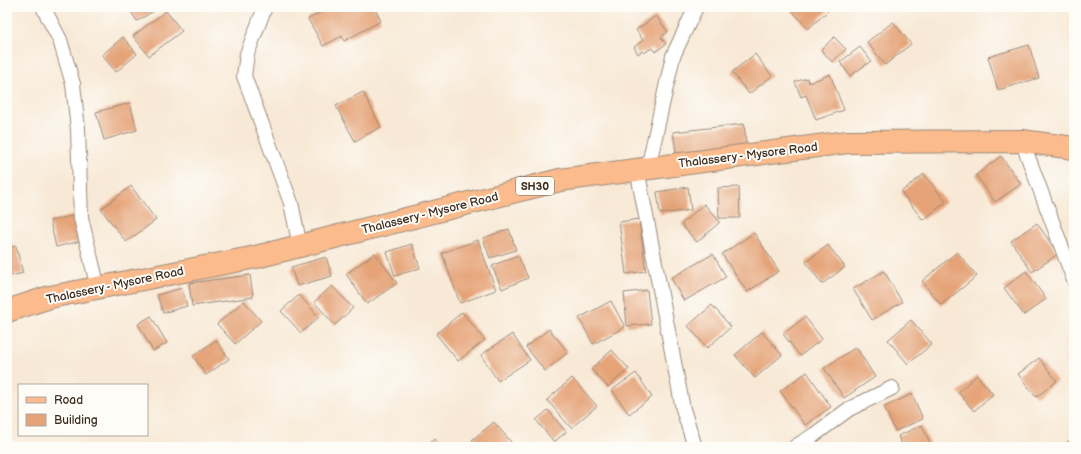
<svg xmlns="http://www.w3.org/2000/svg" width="1081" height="454" font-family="'Balsamiq Sans',sans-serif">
	<rect width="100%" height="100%" fill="#fdfcf7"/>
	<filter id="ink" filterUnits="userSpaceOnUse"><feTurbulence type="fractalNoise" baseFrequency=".025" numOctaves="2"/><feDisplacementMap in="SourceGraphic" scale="8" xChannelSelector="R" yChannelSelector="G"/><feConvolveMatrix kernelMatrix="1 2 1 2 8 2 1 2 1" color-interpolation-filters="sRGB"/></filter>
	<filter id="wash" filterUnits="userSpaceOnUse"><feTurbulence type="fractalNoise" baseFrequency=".012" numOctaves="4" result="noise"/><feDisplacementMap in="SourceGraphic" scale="16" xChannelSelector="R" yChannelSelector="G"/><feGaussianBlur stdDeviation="0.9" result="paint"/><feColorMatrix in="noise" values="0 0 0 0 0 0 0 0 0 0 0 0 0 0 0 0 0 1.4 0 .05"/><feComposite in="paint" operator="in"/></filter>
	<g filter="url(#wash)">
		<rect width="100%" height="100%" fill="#f8e9d6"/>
		<g id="blocks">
			<g fill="#e5a377">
				<polygon points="128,7 160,7 137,21"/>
				<polygon points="326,7 374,7 381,21 344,41 342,36 323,46 308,19 327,9"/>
				<polygon points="789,7 828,7 830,9 808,29"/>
				<polygon points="166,11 182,31 149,56 133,36"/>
				<polygon points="656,16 668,32 661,37 666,44 655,52 652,48 644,53 642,51 638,54 634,47 643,40 636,30"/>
				<polygon points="893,22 911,44 885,65 867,42"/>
				<polygon points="123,37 137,54 116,72 102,55"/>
				<polygon points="834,37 846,49 832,62 821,50"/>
				<polygon points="1029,45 1039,78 998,90 988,57"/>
				<polygon points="860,47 871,61 850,76 840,62"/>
				<polygon points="755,54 772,76 749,94 732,72"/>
				<polygon points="830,74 844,110 816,120 806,95 801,97 795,82 807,78 809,83"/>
				<polygon points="363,92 381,127 355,141 336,106"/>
				<polygon points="130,103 137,130 104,140 96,112"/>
				<polygon points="744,124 747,151 677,159 673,132"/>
				<polygon points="1001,156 1021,184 995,202 976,175"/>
				<polygon points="924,174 946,202 923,220 901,192"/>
				<polygon points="131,186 156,220 126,242 101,209"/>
				<polygon points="688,187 691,210 660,214 657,192"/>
				<polygon points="739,187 740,218 719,218 718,188"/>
				<polygon points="704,204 720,222 697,242 681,224"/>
				<polygon points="75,215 81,241 56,247 50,221"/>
				<polygon points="639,219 646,271 626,274 619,222"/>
				<polygon points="1037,223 1058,254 1032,272 1011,241"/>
				<polygon points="509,229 516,250 490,258 483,238"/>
				<polygon points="754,233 779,271 747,292 722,254"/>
				<polygon points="478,240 496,290 460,303 442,253"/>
				<polygon points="412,244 420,268 395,276 387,252"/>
				<polygon points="828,245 845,267 822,284 806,262"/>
				<polygon points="16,246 23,273 7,277 7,248"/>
				<polygon points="957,252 977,276 941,305 922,281"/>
				<polygon points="375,253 397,283 367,304 346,274"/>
				<polygon points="713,254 726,277 684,301 671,278"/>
				<polygon points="518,255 528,278 502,289 492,266"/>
				<polygon points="326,257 332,276 297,286 291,267"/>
				<polygon points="884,271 902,302 872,320 853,289"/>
				<polygon points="1026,271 1046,299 1024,315 1004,288"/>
				<polygon points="250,275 253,297 192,306 189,283"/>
				<polygon points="332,286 353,308 335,325 314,302"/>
				<polygon points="182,288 187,306 163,313 157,295"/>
				<polygon points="647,290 651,324 627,326 624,293"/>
				<polygon points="299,295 319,317 301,333 281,311"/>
				<polygon points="244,301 261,321 235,344 217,324"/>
				<polygon points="611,301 625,327 593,344 579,318"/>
				<polygon points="712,305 731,327 707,348 688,326"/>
				<polygon points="462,312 485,340 458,361 436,334"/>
				<polygon points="151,316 167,343 153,351 138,324"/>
				<polygon points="805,317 822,339 800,356 783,334"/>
				<polygon points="911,320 932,344 908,364 888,340"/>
				<polygon points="549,329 568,352 545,371 526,347"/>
				<polygon points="762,332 782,355 755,378 735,355"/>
				<polygon points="512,334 530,360 498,381 481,355"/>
				<polygon points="216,340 229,359 206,375 193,356"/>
				<polygon points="856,347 875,377 844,398 824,368"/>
				<polygon points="612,350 629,369 608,387 591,369"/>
				<polygon points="1039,358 1057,381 1036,397 1018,374"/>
				<polygon points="807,372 831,407 805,425 780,391"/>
				<polygon points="636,373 652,397 629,414 612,390"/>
				<polygon points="977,375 993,394 974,411 958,392"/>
				<polygon points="572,378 597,406 571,428 547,400"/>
				<polygon points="912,394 923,419 895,431 884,407"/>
				<polygon points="548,410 566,432 554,442 536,420"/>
				<polygon points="494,422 511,442 505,447 477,447 472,440"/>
				<polygon points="922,425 931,446 903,447 898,436"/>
				<polygon points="1074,437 1074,447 1061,447"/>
				<polygon points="435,439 441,447 424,447"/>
			</g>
		</g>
	</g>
	<g filter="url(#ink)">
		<use href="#blocks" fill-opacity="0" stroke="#9a8a7a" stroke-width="1"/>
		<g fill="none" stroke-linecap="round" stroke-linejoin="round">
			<g stroke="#9a8a7a" stroke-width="16">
				<g id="minor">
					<polyline points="43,7 60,40 73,84 78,129 81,218 98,288"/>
					<polyline points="265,7 247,54 244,76 291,203 300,246"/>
					<polyline points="1022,141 1074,280"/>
					<polyline points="648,168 673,56 696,7"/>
					<polyline points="637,169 683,409 695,447"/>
					<polyline points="795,447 814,435 849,409 892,388"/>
				</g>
			</g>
			<g stroke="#9a8a7a" stroke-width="24">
				<polyline id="primary" points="7,311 50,297 256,257 560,180 848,142 1022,141 1074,148"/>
			</g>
			<use href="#minor" stroke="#fff" stroke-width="14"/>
			<use href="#primary" stroke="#fbbb8c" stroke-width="22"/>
		</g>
	</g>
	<g text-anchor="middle" stroke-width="4" stroke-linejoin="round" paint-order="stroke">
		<rect fill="#fdfcf7" stroke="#75695f" stroke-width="1" x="516" y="177" width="38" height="18" rx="3"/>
		<g font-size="11" font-weight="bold" fill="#3b2a1e">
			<text x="535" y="190">SH30</text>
		</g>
		<g font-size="12" fill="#3b2a1e" stroke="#fdfcf7">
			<text transform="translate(748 155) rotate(-7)" y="4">Thalassery - Mysore Road</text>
			<text transform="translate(430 213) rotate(-14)" y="4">Thalassery - Mysore Road</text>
			<text transform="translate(115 285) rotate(-12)" y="4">Thalassery - Mysore Road</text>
		</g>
	</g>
	<rect width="1081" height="454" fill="none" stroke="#fdfcf7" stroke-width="24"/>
	<rect x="18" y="384" width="130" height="52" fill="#fdfcf7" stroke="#afa8a0"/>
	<rect x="26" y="397" width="20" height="6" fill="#fbbb8c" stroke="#afa8a0"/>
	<text x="54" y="404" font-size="12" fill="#3b2a1e">Road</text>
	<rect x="26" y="414" width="20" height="12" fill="#e5a377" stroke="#afa8a0"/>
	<text x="54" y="424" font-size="12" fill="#3b2a1e">Building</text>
</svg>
